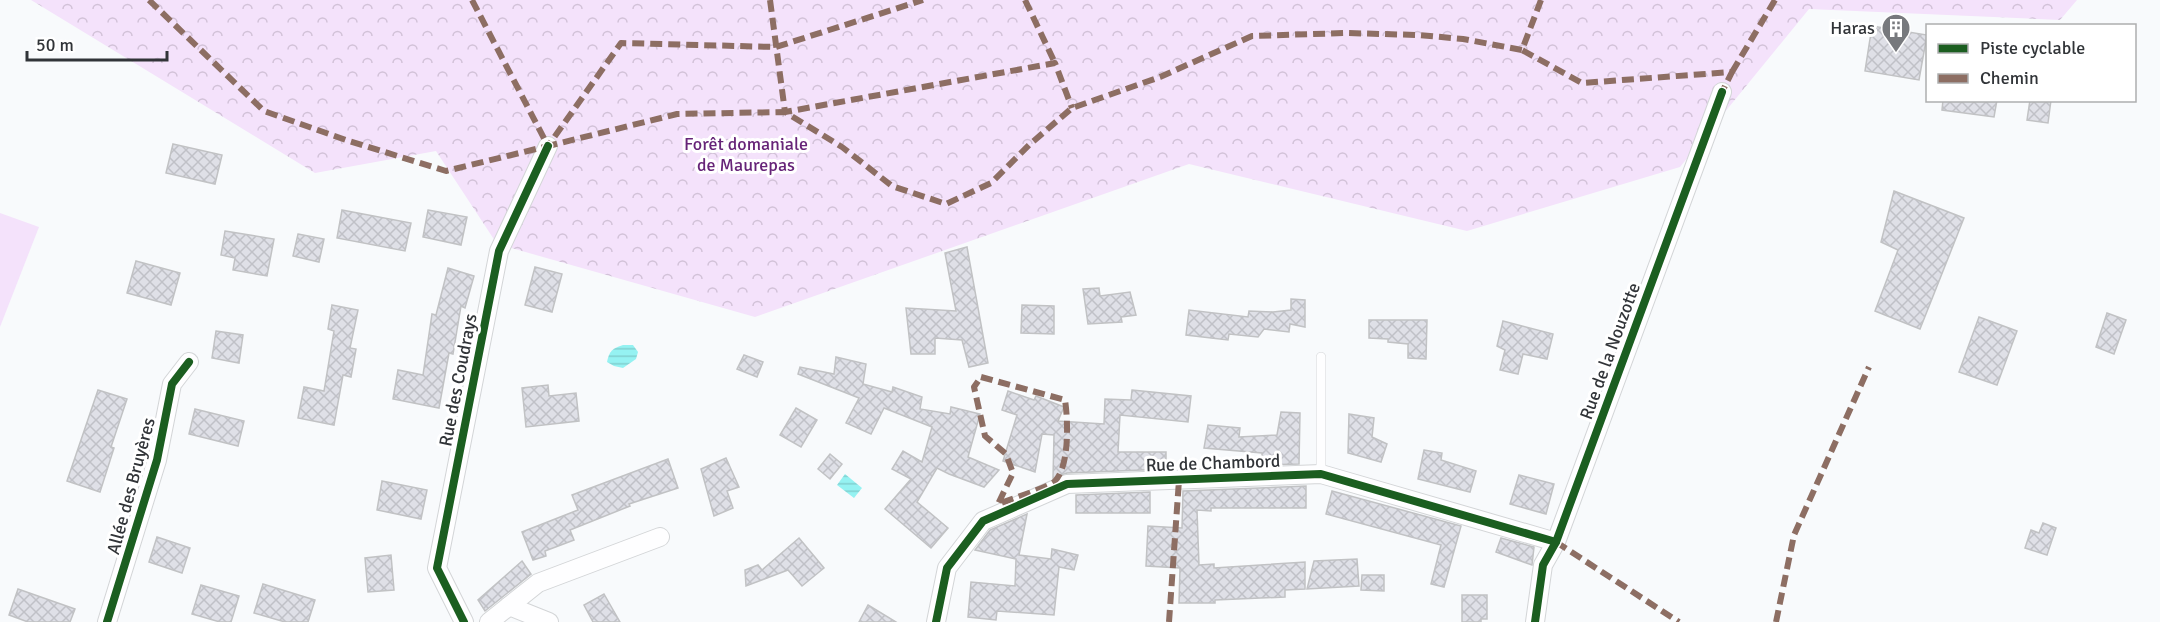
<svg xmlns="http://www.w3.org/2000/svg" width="2160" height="622" font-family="Signika,sans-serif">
	<defs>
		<pattern id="forest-crowns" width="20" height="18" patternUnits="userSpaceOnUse" patternTransform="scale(1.5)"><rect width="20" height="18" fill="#f4e2fb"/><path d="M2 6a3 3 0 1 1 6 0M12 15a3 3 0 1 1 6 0" fill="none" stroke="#d2c2d8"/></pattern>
		<pattern id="water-rules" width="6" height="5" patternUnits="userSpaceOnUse" patternTransform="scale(1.5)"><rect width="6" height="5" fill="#95f2f2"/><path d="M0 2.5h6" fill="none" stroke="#81d0d0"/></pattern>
		<pattern id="building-cross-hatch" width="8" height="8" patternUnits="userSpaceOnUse" patternTransform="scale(1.5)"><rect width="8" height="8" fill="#dfe0e7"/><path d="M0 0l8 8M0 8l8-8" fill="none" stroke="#c0c1c7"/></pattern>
	</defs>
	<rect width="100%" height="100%" fill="#f8fafc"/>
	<polygon fill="url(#forest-crowns)" points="31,0 2077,0 2060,20 1809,9 1680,167 1467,231 1189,164 755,317 497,244 436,151 315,173"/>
	<polygon fill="#f4e2fb" points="0,213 39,227 0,327"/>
	<g fill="url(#water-rules)">
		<path d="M623 345H633L638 352 636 359 623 368 614 366 607 362C609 351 613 348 623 345Z"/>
		<polygon points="845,474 862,488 854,498 837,485"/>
	</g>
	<g fill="url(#building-cross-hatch)" stroke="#c1c2c4" stroke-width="1.5">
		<polygon points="1872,26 1927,35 1919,80 1865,71"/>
		<polygon points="1943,100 1997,100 1994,117 1942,110"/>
		<polygon points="2030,100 2051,100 2048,123 2027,120"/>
		<polygon points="173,144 222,155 215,184 166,173"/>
		<polygon points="1894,191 1964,218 1920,329 1875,311 1898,250 1881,242"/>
		<polygon points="342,210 411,223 405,251 337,238"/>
		<polygon points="428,210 467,217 461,245 423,237"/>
		<polygon points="225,231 274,239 267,276 233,270 235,258 221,255"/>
		<polygon points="298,234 324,239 319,262 293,256"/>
		<polygon points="967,247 988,363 969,367 962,340 935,338 935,354 911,354 906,308 956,311 945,253"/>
		<polygon points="136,261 180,273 171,305 127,293"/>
		<polygon points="535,267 562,274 552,312 525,305"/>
		<polygon points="448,268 474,276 465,308 461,306 453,354 449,353 439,408 393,399 398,370 423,375 432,314 436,315"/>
		<polygon points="1099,288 1100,296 1130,292 1136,315 1121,317 1122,322 1088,324 1083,289"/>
		<polygon points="1291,299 1305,300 1305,327 1290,324 1289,332 1264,329 1258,337 1229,334 1228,340 1186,335 1189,310 1248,317 1249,311 1273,312 1291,310"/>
		<polygon points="332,305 358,310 350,348 356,349 351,377 343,375 334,425 298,418 304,387 324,391 334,331 328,329"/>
		<polygon points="1022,305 1054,306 1054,334 1021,333"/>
		<polygon points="2107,313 2126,320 2114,354 2096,347"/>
		<polygon points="1979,317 2017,331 1997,385 1959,372"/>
		<polygon points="1369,320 1427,320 1426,359 1408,358 1408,344 1388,342 1388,339 1369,338"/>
		<polygon points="1503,321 1553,334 1547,359 1523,354 1518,374 1500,370 1505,350 1497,346"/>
		<polygon points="216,331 243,335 239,363 212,358"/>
		<polygon points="744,355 763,362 757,377 737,369"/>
		<polygon points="836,357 866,364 863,384 892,392 893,387 922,397 920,409 950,414 951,407 980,414 968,457 999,470 984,487 949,474 937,468 917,502 948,528 931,548 885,509 911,479 892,469 903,451 922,462 932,427 884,408 871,434 846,423 859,398 798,374 800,367 834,374"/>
		<polygon points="548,385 549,396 576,393 579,421 526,427 522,388"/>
		<polygon points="98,390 127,399 111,447 114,448 100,492 67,481"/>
		<polygon points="1132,390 1191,396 1188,422 1120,415 1118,452 1166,452 1166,469 1067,473 1053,478 1054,435 1042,434 1035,472 1003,461 1017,415 1002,410 1008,391 1034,400 1036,396 1064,407 1058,421 1104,424 1105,399 1131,400"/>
		<polygon points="796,408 817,420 801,447 780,435"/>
		<polygon points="195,409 244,421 238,446 189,434"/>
		<polygon points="1281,412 1300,413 1299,464 1262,465 1262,453 1204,448 1208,425 1240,428 1239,437 1277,435"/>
		<polygon points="1349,414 1374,418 1372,437 1387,444 1381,462 1348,453"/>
		<polygon points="1424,450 1442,453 1441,460 1476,471 1470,492 1418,479"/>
		<polygon points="830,454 842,464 830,479 818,469"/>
		<polygon points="726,458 739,487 727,491 733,508 714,516 701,469"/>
		<polygon points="668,459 678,488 629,504 630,506 570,530 574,540 545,551 546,556 533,560 522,532 578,510 572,495"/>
		<polygon points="1519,475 1554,484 1546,514 1510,504"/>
		<polygon points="382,481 427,490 421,519 377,510"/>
		<polygon points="1306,486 1306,508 1211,508 1211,511 1197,510 1199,565 1214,564 1214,568 1305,562 1305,589 1285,590 1285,597 1215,600 1215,603 1179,603 1180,568 1146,566 1148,526 1182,528 1183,491"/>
		<polygon points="1332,491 1461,526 1444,587 1431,584 1441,545 1326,514"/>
		<polygon points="1150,492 1150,513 1076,513 1076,495"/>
		<polygon points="1027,514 1019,555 1051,559 1052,549 1078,555 1074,570 1059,567 1054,615 997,611 996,620 968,617 971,582 1015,586 1016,559 975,550 990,530"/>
		<polygon points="2043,523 2056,528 2047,555 2025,548 2031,530 2039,533"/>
		<polygon points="157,537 190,548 182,573 149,562"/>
		<polygon points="799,538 824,568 802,586 788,570 746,586 745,570 758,565 762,570"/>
		<polygon points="1501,538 1534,547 1532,565 1496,552"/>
		<polygon points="391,555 394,590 368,592 365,558"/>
		<polygon points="1357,559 1359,586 1307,589 1314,561"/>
		<polygon points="522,561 531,574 485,611 478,600"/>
		<polygon points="1362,575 1384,575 1384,591 1361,590"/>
		<polygon points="263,584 315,600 308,622 285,622 254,613"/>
		<polygon points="201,585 239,596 231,622 220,622 192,614"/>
		<polygon points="18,589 75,609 70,622 28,622 9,615"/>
		<polygon points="604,594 620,622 593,622 584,605"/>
		<polygon points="1462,595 1487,595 1487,619 1481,619 1481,622 1462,622"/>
		<polygon points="868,605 896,622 859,622"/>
	</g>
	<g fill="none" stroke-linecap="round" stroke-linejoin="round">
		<g stroke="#d3d5d7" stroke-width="10">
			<polyline id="service" points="1321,474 1321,357"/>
		</g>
		<g stroke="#d3d5d7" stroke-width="20">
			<g id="minor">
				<polyline points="509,606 549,622"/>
				<polyline points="107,622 157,460 172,384 189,362"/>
				<polyline points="464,622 437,568 499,251 548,146"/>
				<polyline points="489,622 538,583 660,537"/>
				<polyline points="936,622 947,568 983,521 1067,484 1321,474 1556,542"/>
				<polyline points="1535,622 1543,565 1556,542 1722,92"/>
			</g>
		</g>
		<use href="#service" stroke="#fefeff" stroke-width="9"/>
		<use href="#minor" stroke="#fefeff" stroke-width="18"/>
		<g stroke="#8d6e63" stroke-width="6" stroke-dasharray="12 6" stroke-linecap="butt">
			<polyline points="149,0 264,111 346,140 446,171 548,146 621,43 776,47 923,0"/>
			<polyline points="472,0 548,146 677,114 785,112 842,147 892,186 946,204 991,183 1029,145 1072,108 1160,77 1252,36 1345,33 1418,35 1463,39 1522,50"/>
			<polyline points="770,0 785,112 1055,63 1072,108"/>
			<polyline points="1025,0 1055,63"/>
			<polyline points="1541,0 1522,50 1582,83 1732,72 1722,92"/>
			<polyline points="1732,72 1775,0"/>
			<path d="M981 377 1065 400C1068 419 1070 468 1054 482 1048 487 1009 500 998 504L1013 473 1006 454 985 436 974 387Z"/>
			<polyline points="1556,542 1679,622"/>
			<polyline points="1169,622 1179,480"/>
			<polyline points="1776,622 1794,535 1869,367"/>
		</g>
		<g stroke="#fff" stroke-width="11">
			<g id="cycleway">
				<polyline points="107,622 157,460 172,384 189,362"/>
				<polyline points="464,622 437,568 499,251 548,146"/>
				<polyline points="936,622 947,568 983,521 1067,484 1321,474 1556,542"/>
				<polyline points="1535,622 1543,565 1556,542 1722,92"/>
			</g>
		</g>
		<use href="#cycleway" stroke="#1b5e20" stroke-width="8"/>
	</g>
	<defs>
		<g id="building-pin" transform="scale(1.5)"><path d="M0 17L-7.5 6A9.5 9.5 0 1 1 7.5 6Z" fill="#77797d" stroke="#fff"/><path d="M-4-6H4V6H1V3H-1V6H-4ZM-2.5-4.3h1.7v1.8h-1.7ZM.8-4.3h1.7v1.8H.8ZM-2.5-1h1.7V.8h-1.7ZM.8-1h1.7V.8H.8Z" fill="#fff"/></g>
	</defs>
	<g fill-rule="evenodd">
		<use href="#building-pin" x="1896" y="28"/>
	</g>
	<g text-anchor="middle" stroke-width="6" stroke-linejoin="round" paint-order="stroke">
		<g font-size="18" fill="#313438" stroke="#fff" text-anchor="end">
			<text x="1875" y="34">Haras</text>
		</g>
		<g font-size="18" fill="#662478" stroke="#fff">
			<text x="746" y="150">Forêt domaniale<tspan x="746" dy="21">de Maurepas</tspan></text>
		</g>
		<g font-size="18" fill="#313438" stroke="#fff">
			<text transform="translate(1610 351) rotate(-70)" y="6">Rue de la Nouzotte</text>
			<text transform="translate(458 380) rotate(-79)" y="6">Rue des Coudrays</text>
			<text transform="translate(1213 463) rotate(-2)" y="6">Rue de Chambord</text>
			<text transform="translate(131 486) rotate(-75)" y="6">Allée des Bruyères</text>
		</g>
	</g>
	<rect x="1926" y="24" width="210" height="78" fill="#ffffff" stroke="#adaeaf" stroke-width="1.5"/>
	<rect x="1938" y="44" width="30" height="9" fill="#1b5e20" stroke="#adaeaf" stroke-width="1.5"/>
	<text x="1980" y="54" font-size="18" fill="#313438">Piste cyclable</text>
	<rect x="1938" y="74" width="30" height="9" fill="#8d6e63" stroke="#adaeaf" stroke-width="1.5"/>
	<text x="1980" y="84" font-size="18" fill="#313438">Chemin</text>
	<path d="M27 51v9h140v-9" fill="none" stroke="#313438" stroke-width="3"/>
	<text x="36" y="51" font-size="18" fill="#313438" stroke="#ffffff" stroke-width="4.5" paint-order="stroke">50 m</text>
</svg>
